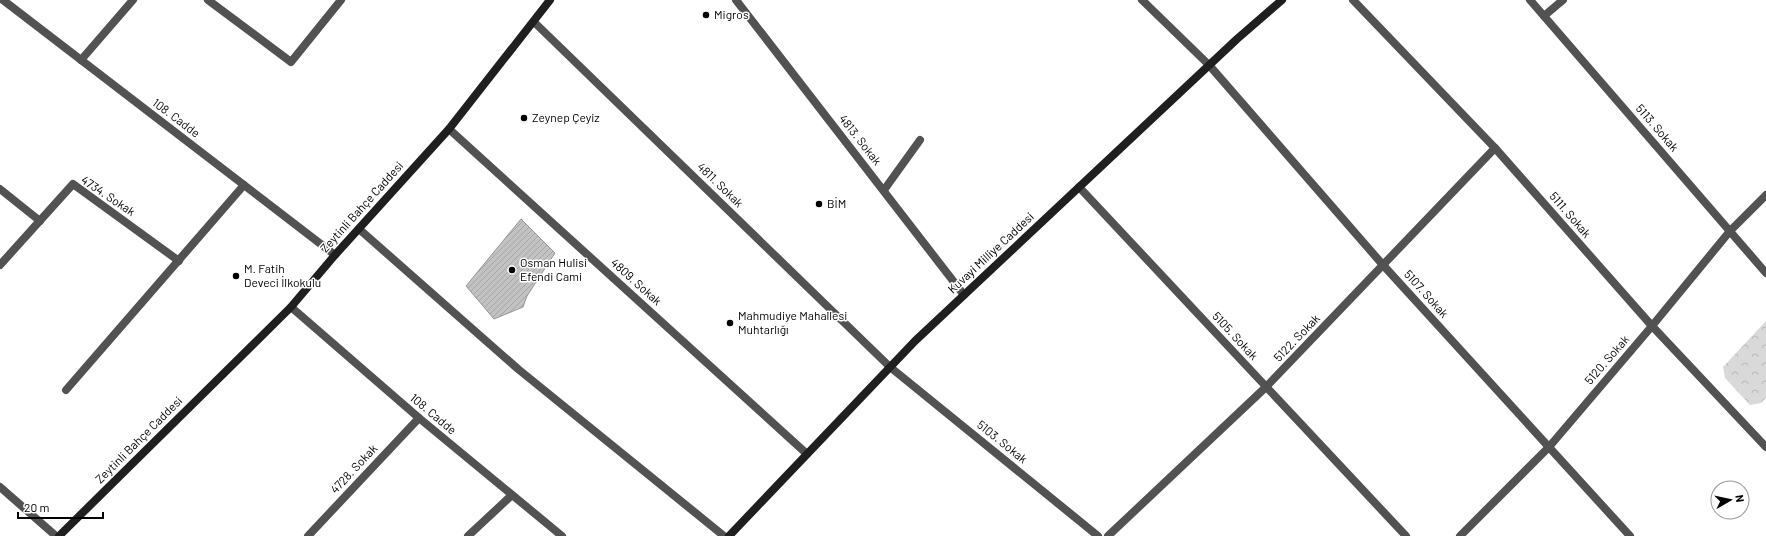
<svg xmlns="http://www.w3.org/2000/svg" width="1766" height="536" font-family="Barlow,sans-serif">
	<defs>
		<pattern id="park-crowns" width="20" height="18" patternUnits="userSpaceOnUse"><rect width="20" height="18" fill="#d9d9d9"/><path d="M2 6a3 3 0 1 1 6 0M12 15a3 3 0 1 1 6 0" fill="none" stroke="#b8b8b8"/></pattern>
		<pattern id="building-hatch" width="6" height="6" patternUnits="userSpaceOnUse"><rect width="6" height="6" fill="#c2c2c2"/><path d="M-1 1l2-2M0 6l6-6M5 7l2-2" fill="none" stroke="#a5a5a5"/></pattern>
	</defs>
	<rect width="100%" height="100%" fill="#fff"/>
	<polygon fill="url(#park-crowns)" points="1766,321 1766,398 1761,403 1750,405 1725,378 1723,367"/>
	<polygon fill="url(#building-hatch)" stroke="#969696" points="521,219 555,253 527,296 523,307 494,319 466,286"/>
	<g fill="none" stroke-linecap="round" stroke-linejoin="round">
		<polyline stroke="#525252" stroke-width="8" points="66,390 244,185"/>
		<g stroke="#525252" stroke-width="8">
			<polyline points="3,0 335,255"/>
			<polyline points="208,0 291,62 341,0"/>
			<polyline points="736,0 964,295"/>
			<polyline points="1142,0 1209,65 1383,265 1630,536"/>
			<polyline points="1353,0 1495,148 1652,326 1766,447"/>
			<polyline points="1530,0 1766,273"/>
			<polyline points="1544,16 1563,0"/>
			<polyline points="534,22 890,367 1098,536"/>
			<polyline points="81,60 133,0"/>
			<polyline points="449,129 807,454"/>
			<polyline points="1079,187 1406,536"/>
			<polyline points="0,189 40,221"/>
			<polyline points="884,190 920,140"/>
			<polyline points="359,229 518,369 724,536"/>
			<polyline points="0,265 73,184 179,261"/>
			<polyline points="291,307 419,418 562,536"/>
			<polyline points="0,487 56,536"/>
			<polyline points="308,536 419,418"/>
			<polyline points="468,536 512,495"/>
			<polyline points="1108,536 1266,387 1495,148"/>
			<polyline points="1460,536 1549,447 1652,326 1730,231 1766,195"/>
		</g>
		<g stroke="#1f1f1f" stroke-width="8">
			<polyline points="59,536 291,307 335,255 449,129 550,0"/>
			<polyline points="729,536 915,341 1237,39 1282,0"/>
		</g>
	</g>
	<g fill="#000" stroke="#fff" stroke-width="1.5">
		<circle cx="706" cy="15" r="4"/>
		<circle cx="524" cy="118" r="4"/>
		<circle cx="819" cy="204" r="4"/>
		<circle cx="512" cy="270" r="4"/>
		<circle cx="236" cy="276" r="4"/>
		<circle cx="730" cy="323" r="4"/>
	</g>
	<g text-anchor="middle" stroke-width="3" stroke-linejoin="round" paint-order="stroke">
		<g font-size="12" fill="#000" stroke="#fff" text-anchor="start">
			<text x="714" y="19">Migros</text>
			<text x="532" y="122">Zeynep Çeyiz</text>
			<text x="827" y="208">BİM</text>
			<text x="520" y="267">Osman Hulisi<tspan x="520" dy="14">Efendi Cami</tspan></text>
			<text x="244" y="273">M. Fatih<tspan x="244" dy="14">Deveci İlkokulu</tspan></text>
			<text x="738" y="320">Mahmudiye Mahallesi<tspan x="738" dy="14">Muhtarlığı</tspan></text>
		</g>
		<g font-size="12" fill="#000" stroke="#fff">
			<text transform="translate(176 118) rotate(37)" y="4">108. Cadde</text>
			<text transform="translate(1657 128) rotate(49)" y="4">5113. Sokak</text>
			<text transform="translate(860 140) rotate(52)" y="4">4813. Sokak</text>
			<text transform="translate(720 185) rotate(44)" y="4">4811. Sokak</text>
			<text transform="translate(108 196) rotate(34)" y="4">4734. Sokak</text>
			<text transform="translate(362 207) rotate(-48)" y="4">Zeytinli Bahçe Caddesi</text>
			<text transform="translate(1570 215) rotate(49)" y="4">5111. Sokak</text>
			<text transform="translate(991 253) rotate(-43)" y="4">Kuvayi Milliye Caddesi</text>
			<text transform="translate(636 282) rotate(42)" y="4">4809. Sokak</text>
			<text transform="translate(1426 294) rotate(48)" y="4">5107. Sokak</text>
			<text transform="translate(1235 336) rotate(47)" y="4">5105. Sokak</text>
			<text transform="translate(1297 338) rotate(-46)" y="4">5122. Sokak</text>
			<text transform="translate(1607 360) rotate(-49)" y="4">5120. Sokak</text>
			<text transform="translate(433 414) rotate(40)" y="4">108. Cadde</text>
			<text transform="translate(139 440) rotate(-45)" y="4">Zeytinli Bahçe Caddesi</text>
			<text transform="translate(1002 442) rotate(39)" y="4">5103. Sokak</text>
			<text transform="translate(354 469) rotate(-47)" y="4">4728. Sokak</text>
		</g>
	</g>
	<g transform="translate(1730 500) rotate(81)"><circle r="19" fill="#ffffff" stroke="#999999"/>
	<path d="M0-3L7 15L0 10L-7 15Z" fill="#000000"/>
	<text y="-6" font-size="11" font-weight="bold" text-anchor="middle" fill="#000000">N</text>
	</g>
	<path d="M18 512v6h85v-6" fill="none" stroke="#000000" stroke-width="2"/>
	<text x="24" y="512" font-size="12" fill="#000000" stroke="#ffffff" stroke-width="3" paint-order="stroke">20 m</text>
</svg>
